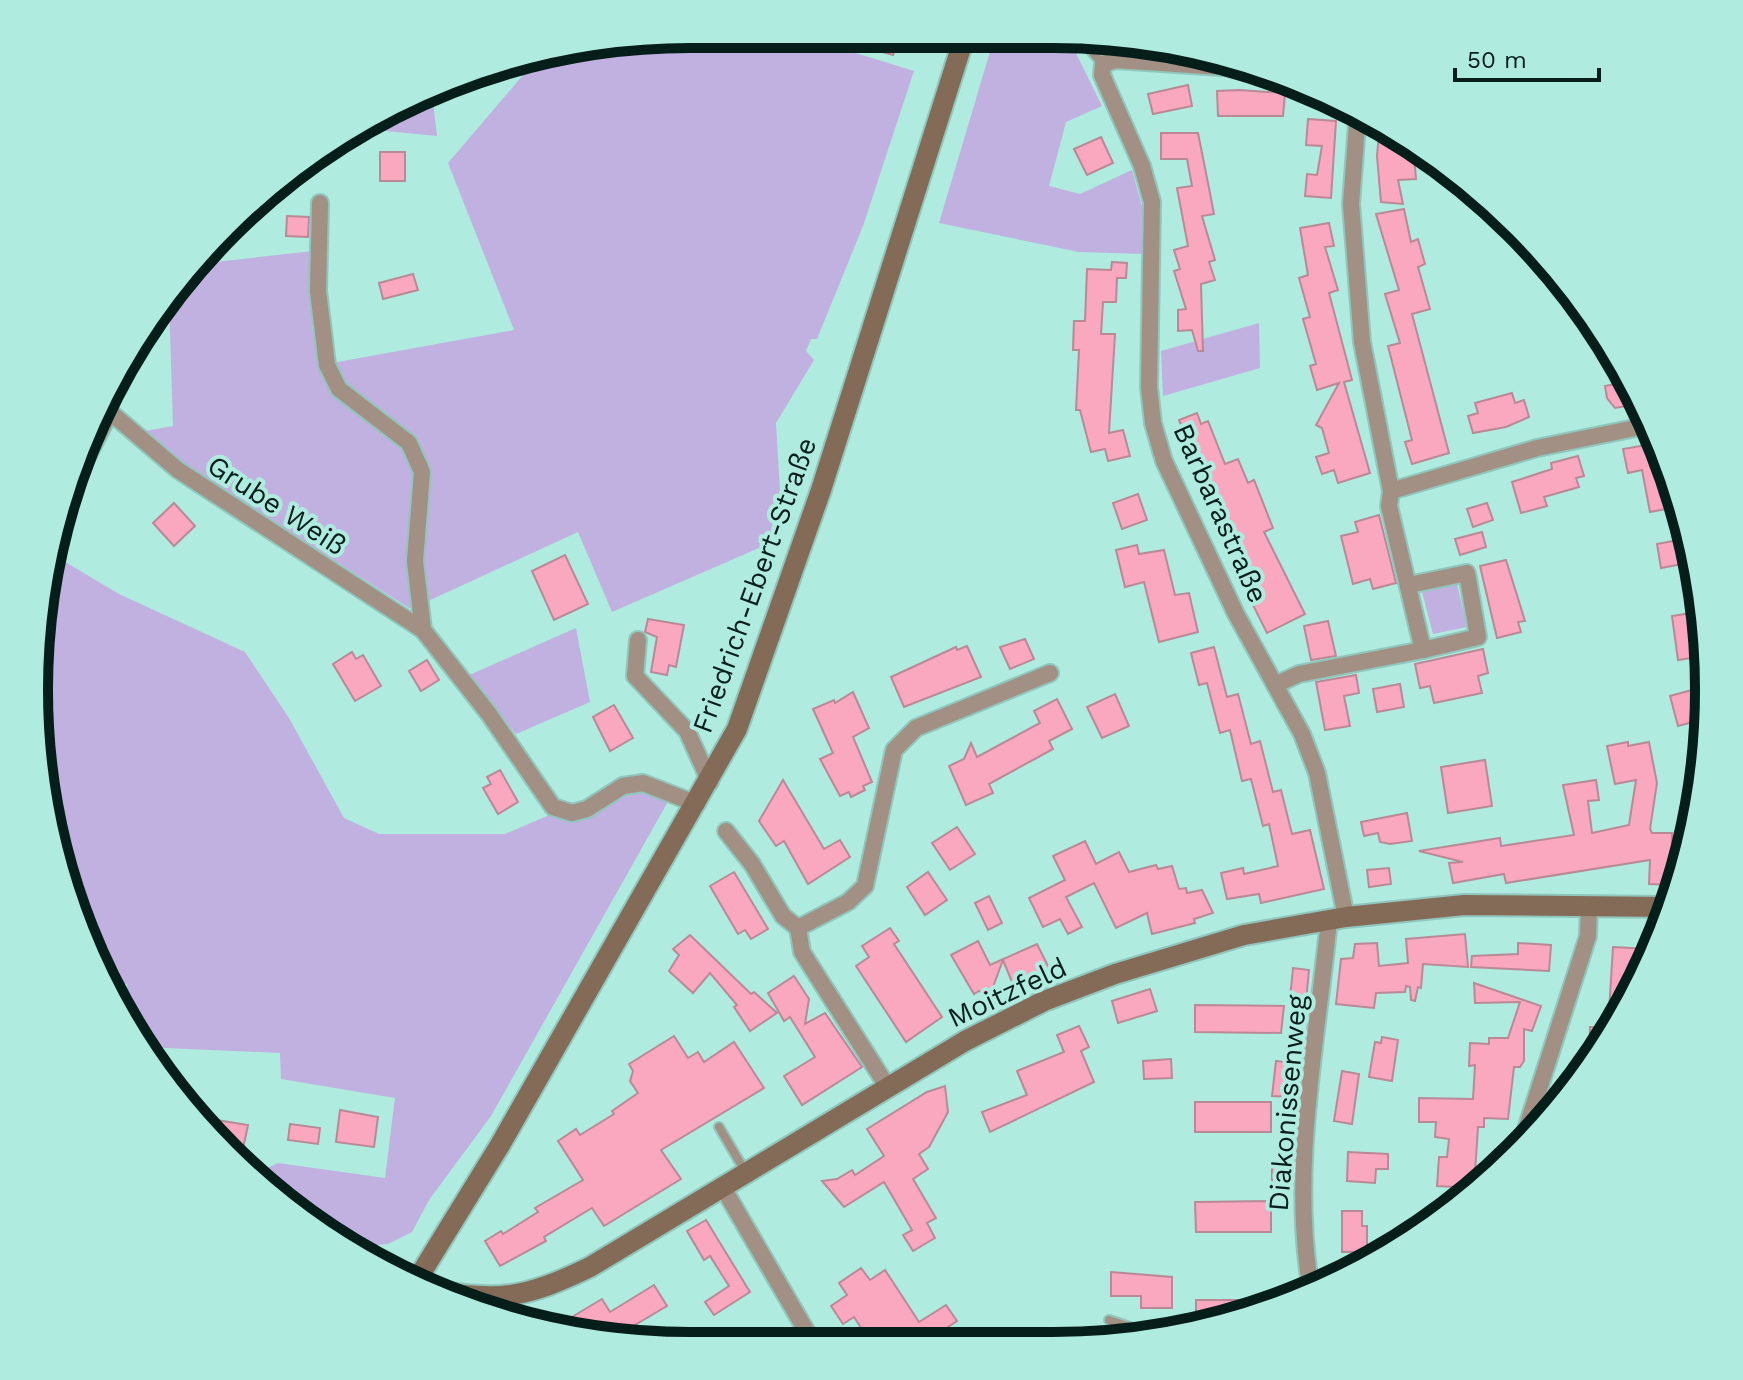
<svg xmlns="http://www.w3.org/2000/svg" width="1743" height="1380" font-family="'Work Sans',sans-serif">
	<rect width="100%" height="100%" fill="#afebdf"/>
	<g fill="#c1b1e0">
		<polygon points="690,34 794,34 914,71 863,226 817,339 811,339 806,351 814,360 776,423 780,491 768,544 612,612 578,532 426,602 421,564 427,470 345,387 332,363 514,330 448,163 541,54"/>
		<polygon points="995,35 1067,35 1102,106 1066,122 1049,186 1080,194 1132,170 1143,210 1144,254 1079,252 939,223"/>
		<polygon points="432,93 437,136 354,128 362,122"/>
		<polygon points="313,251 312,328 321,366 402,446 416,472 414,607 409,608 178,461 145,431 173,426 169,300 197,264"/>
		<polygon points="1259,323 1260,368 1163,396 1161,351"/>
		<polygon points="52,554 119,594 245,652 289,718 344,818 379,834 505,834 547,816 549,811 642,787 670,798 491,1116 429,1200 412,1232 388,1244 354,1247 291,1211 256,1178 259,1172 278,1163 385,1178 395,1098 281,1079 280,1053 143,1047 129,1028 127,984 108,984 56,859 34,690"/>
		<polygon points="1457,584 1467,627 1433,634 1422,592"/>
		<polygon points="576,628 590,702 516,734 467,676"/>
	</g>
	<g fill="#faa7c0" stroke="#ba8996" stroke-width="2">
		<polygon points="838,34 879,35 900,35 893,55 837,39"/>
		<polygon points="1188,85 1192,106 1153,114 1148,94"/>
		<polygon points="1239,90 1285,93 1283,116 1218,116 1217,91"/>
		<polygon points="1308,119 1336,121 1331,198 1305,196 1307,174 1317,175 1322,146 1306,145"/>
		<polygon points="1380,122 1413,145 1416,179 1398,180 1403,204 1381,202 1377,156"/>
		<polygon points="1161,133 1198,133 1208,183 1214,214 1202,216 1215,260 1209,262 1215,280 1201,284 1203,351 1198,351 1192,330 1178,331 1178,310 1186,309 1174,271 1180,269 1174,250 1188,246 1177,188 1192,186 1187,159 1161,159"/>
		<polygon points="1101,137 1113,163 1087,175 1074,149"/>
		<rect x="380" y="152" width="25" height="29"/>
		<polygon points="1404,209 1411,242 1418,239 1425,264 1418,267 1430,309 1412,314 1449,453 1412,464 1405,442 1412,440 1388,346 1400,343 1385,294 1399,290 1376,214"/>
		<polygon points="287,216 309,217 308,237 286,236"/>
		<polygon points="1329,223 1334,246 1325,247 1338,290 1329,293 1352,380 1344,382 1370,473 1338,483 1334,470 1322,474 1316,457 1329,453 1322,428 1316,425 1339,383 1317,390 1310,366 1316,364 1303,319 1310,317 1299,278 1308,275 1300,228"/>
		<polygon points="1112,262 1127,263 1126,278 1117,278 1116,302 1103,302 1101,334 1115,334 1109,433 1123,430 1130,456 1108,461 1105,449 1091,452 1080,410 1076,410 1079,350 1073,350 1074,321 1085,321 1087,269 1111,270"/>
		<polygon points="413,274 418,290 383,299 379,283"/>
		<polygon points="1630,381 1640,404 1615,408 1607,398 1605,386"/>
		<polygon points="1512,393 1515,403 1524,400 1529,417 1506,427 1473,433 1468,416 1478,413 1475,403"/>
		<polygon points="1197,413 1201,424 1208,421 1225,464 1238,459 1248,483 1254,480 1273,528 1264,532 1305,614 1267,633 1235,569 1244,564 1200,454 1194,456 1179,420"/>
		<polygon points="1658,443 1671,472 1677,507 1650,512 1642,470 1628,473 1623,449"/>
		<polygon points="1578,456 1584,476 1576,478 1579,487 1544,497 1547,506 1521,513 1512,482 1552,469 1551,463"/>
		<polygon points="1138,494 1147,520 1122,529 1113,503"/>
		<polygon points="174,503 195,526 174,546 153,523"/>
		<polygon points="1487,503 1493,520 1473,527 1467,509"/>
		<polygon points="1379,515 1396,583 1373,589 1370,579 1353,584 1341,536 1358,532 1355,522"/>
		<polygon points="1482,532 1486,547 1460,555 1455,539"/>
		<polygon points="1684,539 1688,563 1661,568 1657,544"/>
		<polygon points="1137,545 1139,554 1164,550 1175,595 1189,593 1198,632 1159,642 1144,582 1125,587 1116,550"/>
		<polygon points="565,555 588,604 554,620 532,571"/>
		<polygon points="1506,560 1525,621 1518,622 1521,632 1497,638 1480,566"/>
		<polygon points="1704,611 1705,656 1678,660 1672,616"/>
		<polygon points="648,619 684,625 676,667 669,665 667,675 651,672 657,637 645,632"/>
		<polygon points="1328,621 1336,656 1311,660 1304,626"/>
		<polygon points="1025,639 1034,659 1010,669 1000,647"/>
		<polygon points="967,646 981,677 904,707 891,677 956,647 957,650"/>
		<polygon points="1214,647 1227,697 1238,694 1251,744 1260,741 1273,792 1281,790 1292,834 1310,830 1324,889 1261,903 1259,894 1227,899 1221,873 1243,868 1244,874 1278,866 1269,824 1263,826 1251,779 1242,781 1230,730 1220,733 1207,683 1199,685 1191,653"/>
		<polygon points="1483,649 1488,673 1478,676 1482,693 1434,703 1430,686 1420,688 1415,664"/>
		<polygon points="352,652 356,659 363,655 381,686 355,701 333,664"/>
		<polygon points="427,660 439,680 421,691 409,671"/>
		<polygon points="1356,675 1359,693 1344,696 1350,726 1325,730 1316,682"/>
		<polygon points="1400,684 1404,707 1377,712 1373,689"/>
		<polygon points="1699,688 1707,718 1678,726 1670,696"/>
		<polygon points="853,692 869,728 853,737 872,782 863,786 865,790 851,797 849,792 840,796 820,759 833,753 813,709 834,700 835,703"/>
		<polygon points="1115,694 1129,726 1102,738 1087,707"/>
		<polygon points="1057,699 1072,729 1049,741 1053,749 989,784 993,793 966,805 949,766 964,759 971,743 977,757 1040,723 1034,711"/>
		<polygon points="614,705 633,738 610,751 593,717"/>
		<polygon points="1628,742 1628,746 1649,742 1657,783 1650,829 1652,833 1672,833 1672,885 1649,884 1650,860 1506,883 1504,874 1453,883 1449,863 1463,862 1419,851 1500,838 1501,846 1574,835 1563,785 1596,780 1599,800 1588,801 1592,833 1629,825 1636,780 1615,784 1607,746"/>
		<polygon points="1485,760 1492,806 1448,813 1441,767"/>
		<polygon points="500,770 518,802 498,814 483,788 491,784 487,777"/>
		<polygon points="783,780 824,849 840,840 850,857 808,884 784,841 776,846 759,821"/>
		<polygon points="1407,813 1412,841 1390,844 1380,842 1378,833 1364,836 1361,822"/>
		<polygon points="957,827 975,854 950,870 932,843"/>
		<polygon points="1085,841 1096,864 1119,852 1129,872 1156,865 1158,869 1172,866 1179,889 1186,888 1187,893 1202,890 1213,913 1194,919 1195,923 1152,934 1147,913 1116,928 1094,883 1066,897 1082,927 1068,934 1060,919 1043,927 1029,898 1065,880 1053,856"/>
		<polygon points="1389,868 1391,884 1369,887 1367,870"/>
		<polygon points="734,872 768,929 751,939 745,930 738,934 710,886"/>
		<polygon points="928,872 947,900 925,915 907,887"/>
		<polygon points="989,896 1002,923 988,930 975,903"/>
		<polygon points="890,928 899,941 894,944 942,1017 906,1042 856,966 869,957 862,946"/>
		<polygon points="1465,934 1468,967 1423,964 1421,988 1418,987 1415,1001 1411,1000 1410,987 1406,986 1405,992 1376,993 1374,1008 1336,1004 1341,959 1353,958 1355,944 1377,943 1379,966 1408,963 1406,939"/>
		<polygon points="690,935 751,994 754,992 777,1013 750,1031 734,1007 737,1005 710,973 693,993 669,971 679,955 673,949"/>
		<polygon points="978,941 990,965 1037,944 1050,970 1014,987 1003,960 990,995 979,991 974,994 951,955"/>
		<polygon points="1518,943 1551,945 1549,971 1471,967 1472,956 1518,954"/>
		<polygon points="1613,947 1649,949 1648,961 1641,981 1589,1065 1590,1027 1608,1028"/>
		<polygon points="1293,968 1309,970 1306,1001 1290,999"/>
		<polygon points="794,976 809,999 805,1024 825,1013 862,1067 802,1105 784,1076 815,1057 790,1017 784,1021 768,993"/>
		<polygon points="1474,983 1541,1006 1532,1031 1524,1029 1524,1061 1520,1067 1514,1067 1508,1119 1484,1118 1484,1127 1478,1127 1474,1188 1437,1186 1439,1157 1447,1157 1449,1139 1435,1137 1436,1122 1419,1122 1419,1098 1473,1099 1475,1065 1469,1066 1470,1043 1489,1044 1489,1038 1508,1038 1520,1002 1475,1003"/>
		<polygon points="1150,989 1157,1011 1118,1023 1112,1001"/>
		<polygon points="1195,1005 1284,1006 1281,1033 1195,1032"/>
		<polygon points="1079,1026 1089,1047 1081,1051 1094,1082 990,1132 982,1112 1027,1095 1017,1071 1064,1052 1057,1035"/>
		<polygon points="674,1036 688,1058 698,1052 704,1062 734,1042 764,1088 661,1150 681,1179 604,1226 592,1208 544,1237 546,1241 500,1266 485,1241 501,1231 503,1234 538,1212 535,1208 583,1180 558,1141 576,1129 580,1135 614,1114 612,1111 638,1093 630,1081 633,1071 629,1064"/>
		<polygon points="1382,1037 1398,1040 1392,1081 1369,1077 1375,1042 1381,1043"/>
		<polygon points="1171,1059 1172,1078 1144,1079 1143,1061"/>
		<polygon points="1276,1061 1292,1063 1288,1097 1272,1096"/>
		<polygon points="1342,1071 1359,1074 1352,1124 1334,1121"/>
		<polygon points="945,1086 948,1112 929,1147 919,1154 928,1169 913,1179 936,1218 927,1223 935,1238 913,1251 903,1235 912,1230 884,1182 844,1207 822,1181 837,1179 852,1170 855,1175 884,1156 867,1129 927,1092"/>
		<rect x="1195" y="1102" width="76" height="30"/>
		<polygon points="340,1110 378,1117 374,1147 336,1142"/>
		<polygon points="192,1116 248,1125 240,1163 196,1122"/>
		<polygon points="290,1124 320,1128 318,1144 288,1140"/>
		<polygon points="1348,1152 1388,1154 1388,1169 1376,1169 1375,1183 1347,1181"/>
		<polygon points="1272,1161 1288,1162 1287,1196 1272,1196"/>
		<polygon points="1271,1201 1271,1232 1196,1232 1195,1202"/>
		<polygon points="1342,1211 1362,1211 1362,1226 1367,1226 1367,1252 1342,1252"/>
		<polygon points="706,1220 750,1292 714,1315 705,1302 729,1286 710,1256 704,1260 687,1231"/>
		<polygon points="861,1268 870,1280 885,1270 919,1322 946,1305 957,1321 927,1341 869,1340 854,1317 843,1324 831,1306 847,1295 839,1283"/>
		<polygon points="1111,1272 1172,1277 1172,1308 1141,1308 1141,1296 1111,1296"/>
		<polygon points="654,1285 667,1306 618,1335 562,1333 550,1330 602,1299 610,1312"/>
		<polygon points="1196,1300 1282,1300 1282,1303 1263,1311 1196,1325"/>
	</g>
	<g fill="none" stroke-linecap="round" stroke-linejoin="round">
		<g stroke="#91c6bc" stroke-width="12">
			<g id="lane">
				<polyline points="1076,35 1103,64"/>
				<polyline points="719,1127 745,1171"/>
				<polyline points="1109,1320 1151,1334"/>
			</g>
		</g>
		<g stroke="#91c6bc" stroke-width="20">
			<g id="street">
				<polyline points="1267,70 1116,60 1103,64 1102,75 1142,166 1152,202 1149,387 1153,423 1164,461 1236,614 1302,734 1317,773 1346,917"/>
				<polyline points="1358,111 1351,204 1362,342 1391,491"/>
				<polyline points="320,203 318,291 327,365 339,389 409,443 422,472 415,561 423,630"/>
				<polyline points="80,463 86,459 110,412 178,470 423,630 489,714 553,807 572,813 587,809 623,786 643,783 697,804"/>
				<polyline points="1409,585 1467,573 1478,637 1423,650"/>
				<polyline points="638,640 635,676 687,731 710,782"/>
				<polyline points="1275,685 1299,674 1423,650 1389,506 1391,491 1537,448 1650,425"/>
				<polyline points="726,831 752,864 783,916 798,928 802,952 887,1086"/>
				<polyline points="798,928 848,902 865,886 894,750 916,728 1050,673"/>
				<polyline points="1521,1145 1588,936 1589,905"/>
				<polyline points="722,1186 811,1339"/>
				<path d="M1311 1290C1290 1168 1317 1042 1329 920"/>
			</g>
		</g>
		<g stroke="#91c6bc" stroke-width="24">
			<g id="secondary">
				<polyline points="415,1283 500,1145 737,729 821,490 965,35"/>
				<path d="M427 1289C498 1303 526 1298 590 1267L965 1041 1044 1001 1115 974 1244 935 1346 917 1464 905 1669 907"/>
			</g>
		</g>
		<use href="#lane" stroke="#a19083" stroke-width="8"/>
		<use href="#street" stroke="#a19083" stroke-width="16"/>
		<use href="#secondary" stroke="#846b58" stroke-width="20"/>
	</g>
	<g text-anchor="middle" stroke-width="8" stroke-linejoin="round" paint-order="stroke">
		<g font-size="28" fill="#061e1a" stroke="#afebdf">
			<text transform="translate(277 505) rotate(33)" y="10">Grube Weiß</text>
			<text transform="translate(1221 513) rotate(66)" y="10">Barbarastraße</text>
			<text transform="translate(754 585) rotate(-70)" y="10">Friedrich-Ebert-Straße</text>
			<text transform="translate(1007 992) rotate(-25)" y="10">Moitzfeld</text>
			<text transform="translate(1287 1103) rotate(-85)" y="10">Diakonissenweg</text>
		</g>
	</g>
	<path d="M0 0H1743V1380H0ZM690 48H1053A642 642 0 0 1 1695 690V690A642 642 0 0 1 1053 1332H690A642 642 0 0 1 48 690V690A642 642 0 0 1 690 48Z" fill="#afebdf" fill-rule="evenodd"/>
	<path fill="none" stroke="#061e1a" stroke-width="10" d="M690 48H1053A642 642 0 0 1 1695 690V690A642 642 0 0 1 1053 1332H690A642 642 0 0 1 48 690V690A642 642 0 0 1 690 48Z"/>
	<path d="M1455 68v12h144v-12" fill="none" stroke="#061e1a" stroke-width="4"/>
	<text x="1467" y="68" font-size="24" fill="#061e1a" stroke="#afebdf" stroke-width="6" paint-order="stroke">50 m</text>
</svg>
